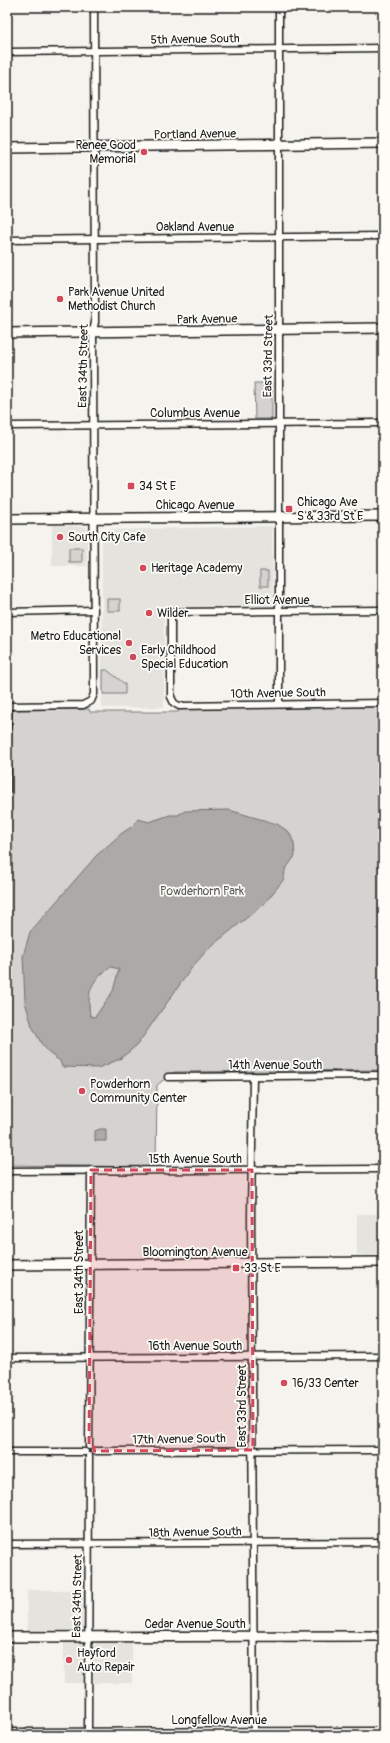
<svg xmlns="http://www.w3.org/2000/svg" width="390" height="1743" font-family="Pangolin,sans-serif">
	<rect width="100%" height="100%" fill="#f4f3ee"/>
	<filter id="ink" filterUnits="userSpaceOnUse"><feTurbulence type="fractalNoise" baseFrequency=".025" numOctaves="2"/><feDisplacementMap in="SourceGraphic" scale="8" xChannelSelector="R" yChannelSelector="G"/><feConvolveMatrix kernelMatrix="1 2 1 2 8 2 1 2 1" color-interpolation-filters="sRGB"/></filter>
	<g filter="url(#ink)">
		<g fill="#e4e3de">
			<polygon points="52,525 87,527 87,566 52,566"/>
			<polygon points="272,526 273,606 164,607 164,707 102,708 102,530"/>
			<rect x="357" y="1214" width="26" height="41"/>
			<polygon points="27,1590 86,1590 85,1628 80,1630 27,1631"/>
			<polygon points="64,1641 79,1641 83,1645 84,1683 64,1683"/>
			<polygon points="98,1642 132,1642 132,1683 94,1683 94,1645"/>
		</g>
		<g fill="#d4d3cf" stroke="#787876">
			<polygon points="254,383 272,383 272,419 255,419"/>
			<rect x="69" y="548" width="13" height="14"/>
			<rect x="260" y="571" width="8" height="15"/>
			<rect x="107" y="599" width="13" height="12"/>
			<polygon points="103,670 107,670 125,684 125,694 103,694"/>
			<polygon points="383,707 383,1070 174,1072 157,1085 156,1167 7,1165 7,838 9,837 9,713 11,710 89,709 90,712 178,712 179,709"/>
		</g>
		<g fill="#abaaa6" stroke="#72716f" fill-rule="evenodd">
			<path d="M229 810 277 824 289 832 294 843 295 856 285 870 284 879 264 904 209 948 193 966 137 1045 120 1059 98 1068 62 1067 60 1061 50 1054 41 1043 32 1026 25 1002 23 956 30 932 96 856 122 833 133 826 138 819 149 822 170 815H178L185 811ZM111 967 119 969 113 991 95 1017 90 1016C87 991 90 981 111 967Z"/>
			<polygon points="100,1129 106,1129 106,1141 95,1141 95,1131"/>
		</g>
		<g fill="none" stroke-linecap="round" stroke-linejoin="round">
			<g stroke="#1c1c1c" stroke-width="9">
				<g id="street">
					<polyline points="279,7 279,704"/>
					<polyline points="7,52 383,48"/>
					<polyline points="7,240 383,236"/>
					<polyline points="7,426 383,423"/>
					<polyline points="383,610 171,612 171,697 174,703 179,706 383,703"/>
					<polyline points="7,612 94,610"/>
					<polyline points="7,706 83,705 91,701 94,694 93,332 95,322 94,7"/>
					<polyline points="7,742 8,706"/>
					<polyline points="7,763 7,790"/>
					<polyline points="253,1076 251,1215 254,1736"/>
					<polyline points="168,1077 383,1075"/>
					<polyline points="7,1171 383,1169"/>
					<polyline points="7,1358 383,1356"/>
					<polyline points="89,1446 91,1170"/>
					<polyline points="94,1451 383,1450"/>
					<polyline points="7,1452 85,1452"/>
					<polyline points="7,1544 383,1542"/>
					<polyline points="7,1732 383,1731"/>
					<polyline points="88,1736 89,1456"/>
				</g>
			</g>
			<g stroke="#1c1c1c" stroke-width="12">
				<g id="secondary">
					<polyline points="7,148 383,143"/>
					<polyline points="7,333 383,328"/>
					<polyline points="7,519 383,516"/>
					<polyline points="7,1265 383,1262"/>
					<polyline points="7,1637 383,1636"/>
				</g>
			</g>
			<use href="#street" stroke="#fdfcf7" stroke-width="6"/>
			<use href="#secondary" stroke="#fdfcf7" stroke-width="9"/>
		</g>
	</g>
	<path fill="#d1495b" fill-opacity="0.2" stroke="#d1495b" stroke-width="3" stroke-dasharray="8 5" stroke-linejoin="round" d="M91 1170H252L253 1450 94 1451V1447L89 1446Z"/>
	<g fill="#d1495b" stroke="#fdfcf7" stroke-width="1.5">
		<circle cx="144" cy="152" r="4"/>
		<circle cx="60" cy="299" r="4"/>
		<rect x="127" y="482" width="8" height="8" rx="2"/>
		<rect x="285" y="505" width="8" height="8" rx="2"/>
		<circle cx="60" cy="537" r="4"/>
		<circle cx="143" cy="568" r="4"/>
		<circle cx="149" cy="613" r="4"/>
		<circle cx="129" cy="643" r="4"/>
		<circle cx="133" cy="657" r="4"/>
		<circle cx="82" cy="1091" r="4"/>
		<rect x="232" y="1264" width="8" height="8" rx="2"/>
		<circle cx="284" cy="1383" r="4"/>
		<circle cx="69" cy="1660" r="4"/>
	</g>
	<g text-anchor="middle" stroke-width="3.5" stroke-linejoin="round" paint-order="stroke">
		<g font-size="12" fill="#1c1c1c" stroke="#fdfcf7">
			<text transform="translate(195 39) rotate(-1)" y="4">5th Avenue South</text>
			<text transform="translate(195 134) rotate(-1)" y="4">Portland Avenue</text>
			<text x="195" y="231">Oakland Avenue</text>
			<text transform="translate(207 319) rotate(-1)" y="4">Park Avenue</text>
			<text transform="translate(268 356) rotate(-89)" y="4">East 33rd Street</text>
			<text transform="translate(83 366) rotate(-89)" y="4">East 34th Street</text>
			<text x="195" y="417">Columbus Avenue</text>
			<text x="195" y="509">Chicago Avenue</text>
			<text x="277" y="604">Elliot Avenue</text>
			<text transform="translate(278 693) rotate(-1)" y="4">10th Avenue South</text>
			<text x="275" y="1069">14th Avenue South</text>
			<text x="195" y="1163">15th Avenue South</text>
			<text x="195" y="1256">Bloomington Avenue</text>
			<text transform="translate(79 1272) rotate(-90)" y="4">East 34th Street</text>
			<text x="195" y="1350">16th Avenue South</text>
			<text transform="translate(242 1406) rotate(-90)" y="4">East 33rd Street</text>
			<text transform="translate(179 1439) rotate(-1)" y="4">17th Avenue South</text>
			<text transform="translate(195 1532) rotate(-1)" y="4">18th Avenue South</text>
			<text transform="translate(77 1596) rotate(-89)" y="4">East 34th Street</text>
			<text x="195" y="1628">Cedar Avenue South</text>
			<text x="219" y="1724">Longfellow Avenue</text>
		</g>
		<g font-size="12" fill="#1c1c1c" stroke="#fdfcf7" text-anchor="start">
			<text x="136" y="149" text-anchor="end">Renee Good<tspan x="136" dy="14">Memorial</tspan></text>
			<text x="68" y="296">Park Avenue United<tspan x="68" dy="14">Methodist Church</tspan></text>
			<text x="139" y="490">34 St E</text>
			<text x="297" y="506">Chicago Ave<tspan x="297" dy="14">S &amp; 33rd St E</tspan></text>
			<text x="68" y="541">South City Cafe</text>
			<text x="151" y="572">Heritage Academy</text>
			<text x="157" y="617">Wilder</text>
			<text x="121" y="640" text-anchor="end">Metro Educational<tspan x="121" dy="14">Services</tspan></text>
			<text x="141" y="654">Early Childhood<tspan x="141" dy="14">Special Education</tspan></text>
			<text x="90" y="1088">Powderhorn<tspan x="90" dy="14">Community Center</tspan></text>
			<text x="244" y="1272">33 St E</text>
			<text x="292" y="1387">16/33 Center</text>
			<text x="77" y="1657">Hayford<tspan x="77" dy="14">Auto Repair</tspan></text>
		</g>
		<g font-size="12" fill="#5c5c5b" stroke="#fdfcf7">
			<text x="202" y="895">Powderhorn Park</text>
		</g>
	</g>
	<rect width="390" height="1743" fill="none" stroke="#fdfcf7" stroke-width="24"/>
	<rect x="12" y="12" width="366" height="1719" fill="none" stroke="#1c1c1c" stroke-width="1.5" filter="url(#ink)"/>
</svg>
